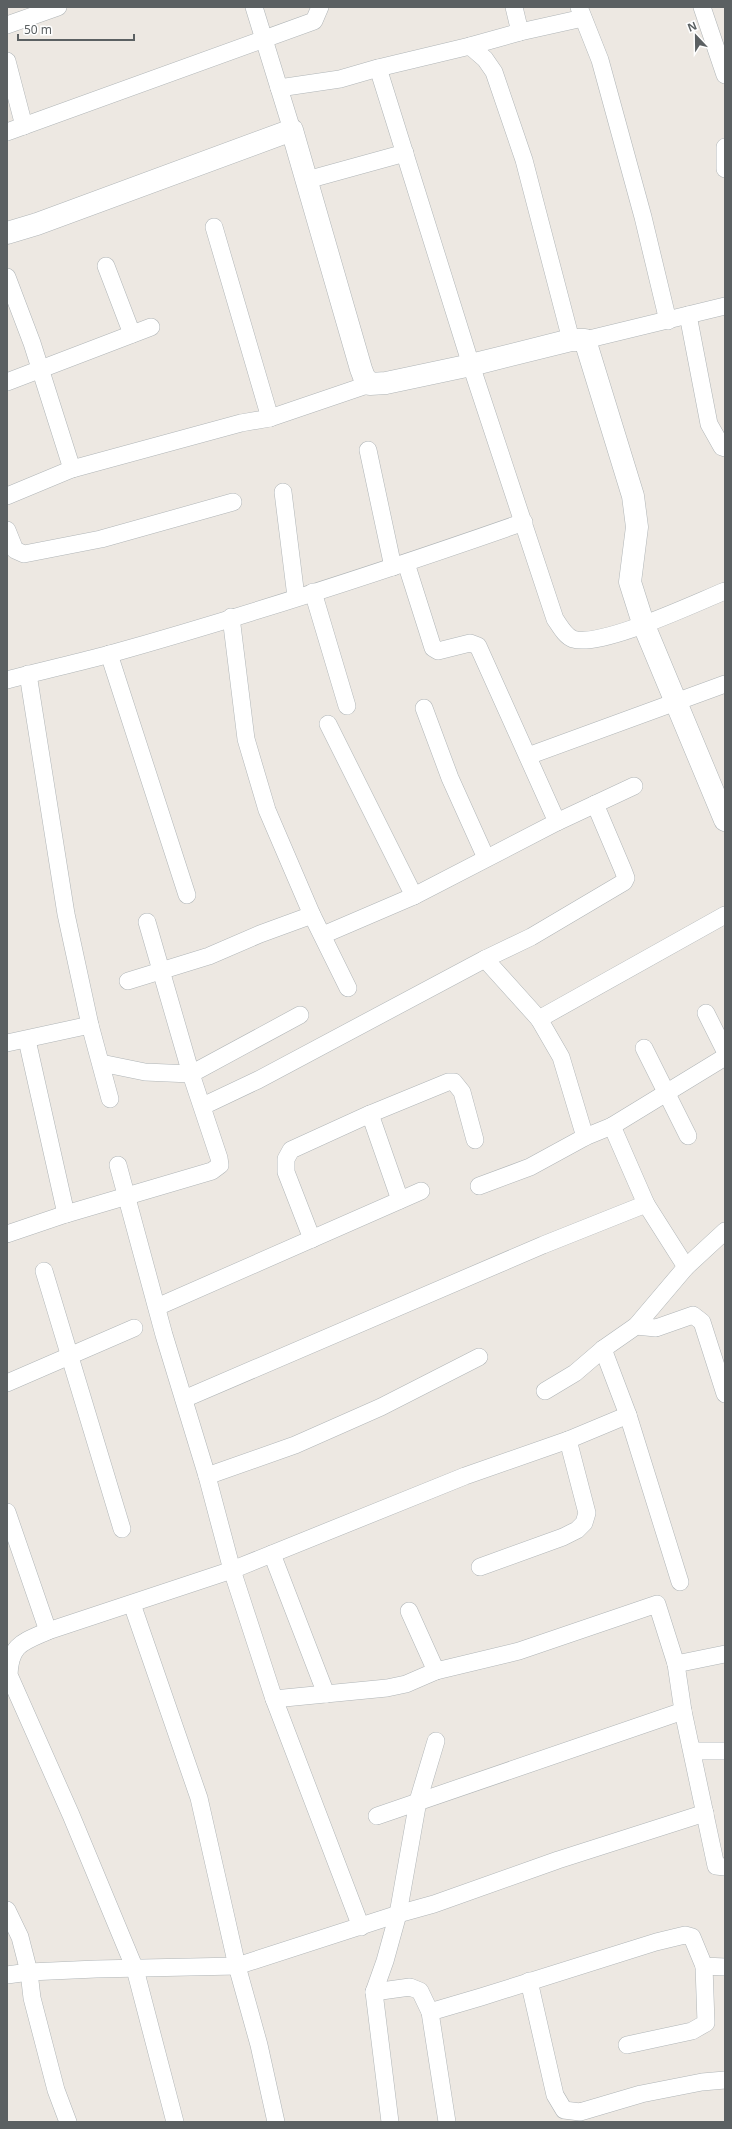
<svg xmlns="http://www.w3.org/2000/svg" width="732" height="2129" font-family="'Noto Sans',sans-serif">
	<rect width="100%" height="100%" fill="#ede8e2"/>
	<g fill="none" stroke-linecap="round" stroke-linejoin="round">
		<g stroke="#b0b5b7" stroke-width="18">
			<g id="minor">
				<polyline points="254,7 292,130"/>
				<polyline points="514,7 520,32"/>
				<polyline points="579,7 600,60 643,217 668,321"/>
				<polyline points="702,7 725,75"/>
				<polyline points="7,25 58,7"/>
				<polyline points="470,46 520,32 583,18"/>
				<polyline points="7,61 24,126"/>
				<path d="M378 68 471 365 555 619C560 626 565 636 573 639 601 648 695 603 725 591"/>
				<polyline points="279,88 340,79 378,68 470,46 485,59 494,72 524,160 571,340"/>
				<polyline points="7,132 314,21 320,7"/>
				<polyline points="725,147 725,169"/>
				<polyline points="307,180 405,153"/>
				<polyline points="214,227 270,418"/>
				<polyline points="106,266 132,334"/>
				<polyline points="7,277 32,343 72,469"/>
				<polyline points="688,315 709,424 722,447 725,448"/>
				<polyline points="585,340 725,306"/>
				<polyline points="7,382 151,327"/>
				<polyline points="368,450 393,567"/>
				<polyline points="283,492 296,597"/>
				<polyline points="7,496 72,469 241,423 270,418 370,384"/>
				<polyline points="7,530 15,550 24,554 101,539 233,502"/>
				<polyline points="406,563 433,648 438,651 470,643 478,646 557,822"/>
				<polyline points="313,592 347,706"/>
				<polyline points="231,617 246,739 267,810 312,915 348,988"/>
				<polyline points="109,654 187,895"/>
				<polyline points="28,674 66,914 90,1025 110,1099"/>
				<path d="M7 680C41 671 76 663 110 654 249 615 387 570 524 522"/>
				<polyline points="424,708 450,778 486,858"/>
				<polyline points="328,724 414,896"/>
				<polyline points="528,756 725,684"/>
				<polyline points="323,935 414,896 557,822 634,786"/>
				<polyline points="485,959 531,937 624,882 626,878 623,870 595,804"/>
				<polyline points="128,981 209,956 260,934 312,915"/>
				<polyline points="706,1013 725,1051"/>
				<polyline points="539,1019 561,1057 585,1137"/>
				<polyline points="7,1043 90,1025"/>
				<polyline points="644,1048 688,1136"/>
				<polyline points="101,1063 145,1072 191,1074 300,1015"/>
				<polyline points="203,1106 258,1080 485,959 539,1019 725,915"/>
				<polyline points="370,1114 400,1200"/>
				<polyline points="612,1126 646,1204 686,1267"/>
				<polyline points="118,1165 164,1335 207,1476 232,1570 274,1699 361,1927"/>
				<polyline points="479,1186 530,1167 585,1137 612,1126 725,1057"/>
				<polyline points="66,1214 212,1171 220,1165 219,1158 191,1074 147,922"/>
				<polyline points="7,1234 66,1214 27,1040"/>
				<polyline points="312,1239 286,1172 286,1159 291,1150 370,1114 448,1082 454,1082 462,1092 475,1140"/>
				<polyline points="44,1271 122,1529"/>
				<polyline points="157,1307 421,1191"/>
				<polyline points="636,1326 656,1328 693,1315 702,1322 725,1394"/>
				<polyline points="603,1349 628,1415 680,1582"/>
				<polyline points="7,1383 134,1328"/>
				<polyline points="545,1391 575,1373 603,1349 636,1326 686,1267 725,1231"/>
				<polyline points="184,1399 543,1245 646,1204"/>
				<polyline points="207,1476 295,1445 381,1407 479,1357"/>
				<polyline points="7,1512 48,1631"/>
				<polyline points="272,1554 326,1694"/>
				<polyline points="480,1567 563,1537 577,1530 584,1523 587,1513 568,1440"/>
				<polyline points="132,1604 199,1798 237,1966 259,2045 276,2122"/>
				<polyline points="409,1611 436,1671"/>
				<polyline points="676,1664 725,1654"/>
				<polyline points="274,1699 387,1688 406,1684 436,1671 519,1651 657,1604 676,1664 683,1711 716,1866 725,1867"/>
				<polyline points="693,1751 725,1751"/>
				<polyline points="377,1816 683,1711"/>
				<polyline points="7,1910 20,1937 29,1972 32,1998 56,2090 68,2122"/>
				<polyline points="7,1975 29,1972 96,1969 237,1966 398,1914 434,1904 558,1860 705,1813"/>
				<polyline points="529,1981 555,2095 564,2110 580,2112 641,2094 702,2082 725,2080"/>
				<polyline points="374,1992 410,1987 420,1991 430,2012 447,2122"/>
				<polyline points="430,2012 481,1997 656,1942 685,1935 692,1937 704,1966 725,1967"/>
				<polyline points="627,2045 692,2031 706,2023 704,1966"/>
				<path d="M175 2122 135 1969 71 1815 9 1675C10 1644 23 1642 48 1631L232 1570 465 1476 568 1440 628 1415"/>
				<polyline points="390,2122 374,1992 385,1961 398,1914 418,1801 436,1741"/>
			</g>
		</g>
		<g stroke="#b0b5b7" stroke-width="23">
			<polyline id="tertiary" points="7,233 37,224 292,130 361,369 364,377 370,384 386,383 471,365 571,340 585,340 633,496 637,527 630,582 643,623 725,820"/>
		</g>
		<use href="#minor" stroke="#fff" stroke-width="17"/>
		<use href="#tertiary" stroke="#fff" stroke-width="22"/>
	</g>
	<rect width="732" height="2129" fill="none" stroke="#5b6062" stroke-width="16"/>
	<g transform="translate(696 36) rotate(338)" stroke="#ffffff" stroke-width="3" paint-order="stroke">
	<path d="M0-3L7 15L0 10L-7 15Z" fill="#5b6062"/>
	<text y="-6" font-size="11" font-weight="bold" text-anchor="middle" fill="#5b6062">N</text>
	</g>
	<path d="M18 34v6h116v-6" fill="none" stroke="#5b6062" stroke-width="2"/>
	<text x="24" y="34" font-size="12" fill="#5b6062" stroke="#ffffff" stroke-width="3" paint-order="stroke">50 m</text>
</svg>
